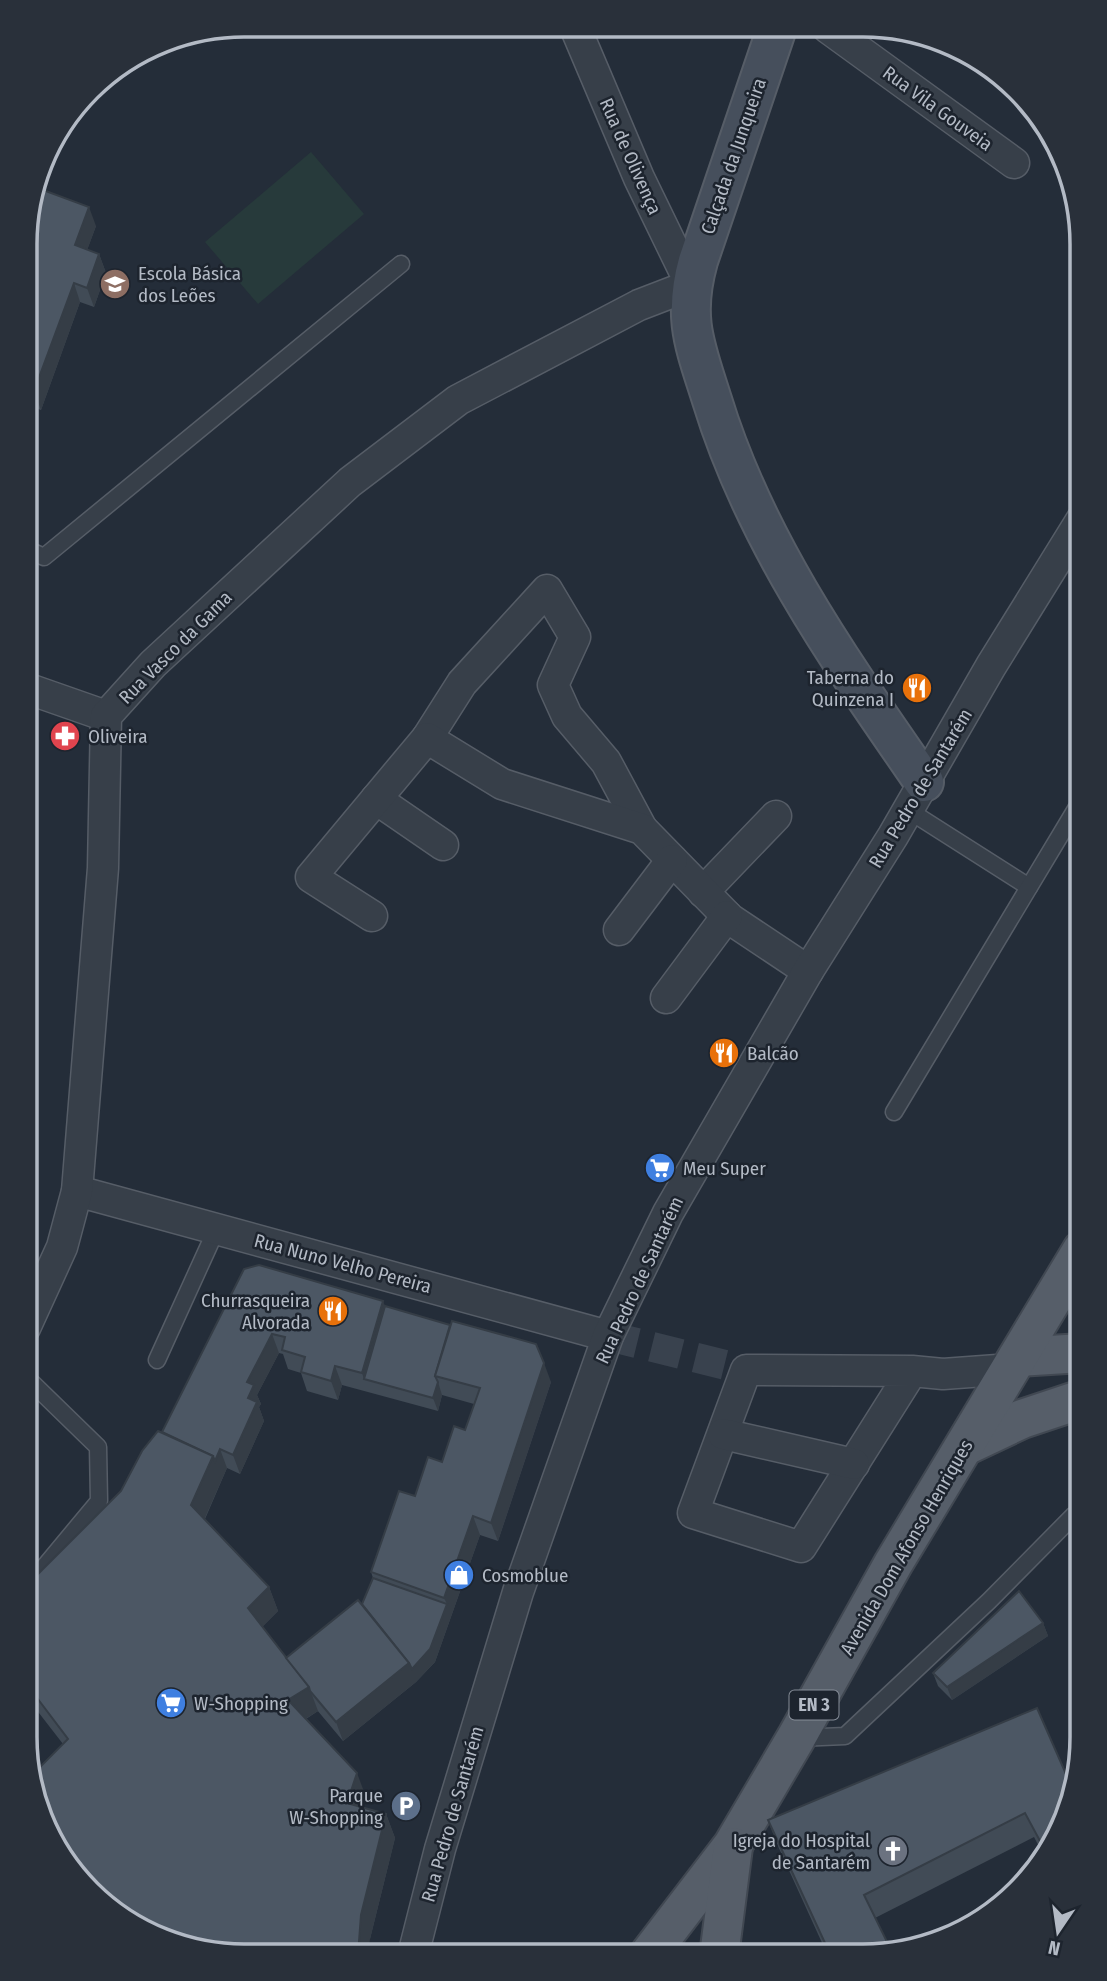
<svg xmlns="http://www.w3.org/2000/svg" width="1107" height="1981" font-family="'Fira Sans Condensed',sans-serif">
	<rect width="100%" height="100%" fill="#242d39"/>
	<polygon fill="#273a3b" points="311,152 364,214 258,304 205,242"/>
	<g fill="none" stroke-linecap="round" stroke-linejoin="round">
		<polyline stroke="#39424e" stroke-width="30" stroke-dasharray="30 15" stroke-linecap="butt" points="608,1336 746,1370"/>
		<g stroke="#565d67" stroke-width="19">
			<g id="lane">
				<polyline points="26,549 44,557 401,264"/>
				<polyline points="908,810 1029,887"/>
				<polyline points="894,1112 1082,799"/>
				<polyline points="157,1360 217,1228"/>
				<polyline points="25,1376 98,1447 99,1501 30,1584"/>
				<polyline points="798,1738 845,1736 989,1601 1073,1516 1082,1510"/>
			</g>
		</g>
		<g stroke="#565d67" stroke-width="33">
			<g id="street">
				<polyline points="828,28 1014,163"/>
				<polyline points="26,688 106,716"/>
				<polyline points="427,738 462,683 547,590 575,637 553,685 567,716 606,762 642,829"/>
				<polyline points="376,799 443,845"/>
				<polyline points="703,892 776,816"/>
				<polyline points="372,916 311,877 427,738 502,784 642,829 730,919 808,971"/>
				<polyline points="619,930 672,860"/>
				<polyline points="666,998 727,916"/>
				<polyline points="77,1191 608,1336"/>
				<polyline points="25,1328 62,1247 77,1191 103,868 106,716 153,664 350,482 458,400 639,305 691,285 639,178 575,27"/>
				<polyline points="912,1371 801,1547 693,1513 746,1370 912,1371 943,1374 1011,1369"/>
				<polyline points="723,1434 854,1464"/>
				<polyline points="413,1955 440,1849 518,1592 608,1336 668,1213 808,971 893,836 991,666 1082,519"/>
			</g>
		</g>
		<g stroke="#565d67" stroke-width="42">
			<path id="secondary" d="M777 28 698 261C682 318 695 346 712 400 755 541 841 662 924 782"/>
		</g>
		<g stroke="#414852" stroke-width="42">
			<g id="primary">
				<polyline points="1018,1357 1082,1353"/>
				<polyline points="965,1446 1022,1419 1082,1399"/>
				<polyline points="648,1956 733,1845 796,1738 893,1564 1082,1250"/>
				<polyline points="719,1956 733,1847"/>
			</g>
		</g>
		<use href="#lane" stroke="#373f49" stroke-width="16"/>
		<use href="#street" stroke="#373f49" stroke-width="30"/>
		<use href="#secondary" stroke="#464f5c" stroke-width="38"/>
		<use href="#primary" stroke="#565e69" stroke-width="38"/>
	</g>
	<g fill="#414b56" fill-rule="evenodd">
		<polygon points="26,215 96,226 87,250 99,254 106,273 94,307 80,302 41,410 35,408 26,431"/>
		<path d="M244 1269 385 1306 450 1325 551 1382 498 1541 480 1535 435 1662 416 1682 343 1741 317 1710 318 1711 306 1719 366 1797 362 1808 386 1814 395 1838 370 1939 63 1744 25 1695V1587L121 1491 162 1432ZM279 1353 283 1354 288 1369 301 1373 307 1391 338 1400 342 1385 438 1411 442 1395 474 1404 465 1430 415 1496 371 1572 373 1578 362 1604 286 1658 262 1627 278 1611 269 1587 205 1519 227 1468 240 1474 264 1421 259 1407 261 1404 257 1395Z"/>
		<polygon points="1043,1623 1048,1636 952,1700 938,1686 933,1673"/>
		<polygon points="1073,1790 1066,1821 1045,1858 1034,1837 875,1918 864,1956 828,1956 777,1844 768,1820"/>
	</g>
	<g fill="#353d46">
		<polygon points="89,207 96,226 82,264 75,245"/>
		<polygon points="99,254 106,273 94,307 87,288"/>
		<polygon points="74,283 80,302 41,410 34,391"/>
		<polygon points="28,389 35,408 26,431 26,394"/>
		<polygon points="383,1301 390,1319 364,1379 362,1373"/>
		<polygon points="272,1334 279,1353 257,1395 261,1404 259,1407 264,1421 240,1474 233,1455 248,1398 247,1382"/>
		<polygon points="544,1363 551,1382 498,1541 491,1523"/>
		<polygon points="335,1366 342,1385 338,1400 331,1381"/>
		<polygon points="438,1382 442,1395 438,1411 433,1398"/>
		<polygon points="220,1449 227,1468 200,1529 191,1505 213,1456"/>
		<polygon points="473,1516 480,1535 435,1662 416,1682 343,1741 336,1722 447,1604 444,1598"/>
		<polygon points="269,1587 278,1611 257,1632 248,1608"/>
		<polygon points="1043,1623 1048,1636 952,1700 947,1687"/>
		<polygon points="309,1687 318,1711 297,1724 288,1700"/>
		<polygon points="357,1773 366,1797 355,1827 347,1803"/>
		<polygon points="386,1814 395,1838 370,1939 368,1955 358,1955 361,1915"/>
	</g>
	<g fill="#4c5764" stroke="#353d46" stroke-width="2">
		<polygon points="35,187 89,207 75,245 99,254 87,288 74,283 34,391 28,389 26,394 26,215"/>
		<polygon points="259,1265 383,1301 362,1373 335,1366 331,1381 301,1372 305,1357 282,1350 285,1337 272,1334 247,1382 254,1385 248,1398 257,1402 233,1455 220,1449 215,1461 213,1456 162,1432 244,1269"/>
		<polygon points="385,1306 450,1325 435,1376 438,1382 433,1398 364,1379"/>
		<polygon points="452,1321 536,1344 544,1363 491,1523 473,1516 444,1598 371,1572 399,1491 415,1496 428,1457 442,1462 454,1426 465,1430 480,1388 435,1376"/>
		<polygon points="158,1431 213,1456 191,1505 269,1587 248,1608 309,1687 288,1700 357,1773 347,1803 386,1814 361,1915 358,1955 214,1955 110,1911 62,1860 36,1808 31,1776 68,1739 25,1682 25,1587 121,1491 142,1451"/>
		<polygon points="373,1578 447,1604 430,1649 412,1669 409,1663 362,1604"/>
		<polygon points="1019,1591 1043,1623 947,1687 933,1673"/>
		<polygon points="358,1600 409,1663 336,1722 310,1691 309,1687 286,1658"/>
		<polygon points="1037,1708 1073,1790 1066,1821 1047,1854 1025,1813 864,1895 892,1952 864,1956 831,1956 768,1820"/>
	</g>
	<defs>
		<g id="school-disc" transform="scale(1.575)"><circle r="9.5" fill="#8d6e63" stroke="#1d242e"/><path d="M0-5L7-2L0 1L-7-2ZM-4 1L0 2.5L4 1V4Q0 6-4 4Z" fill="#fff"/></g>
		<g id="restaurant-disc" transform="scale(1.575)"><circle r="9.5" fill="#e8710a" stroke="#1d242e"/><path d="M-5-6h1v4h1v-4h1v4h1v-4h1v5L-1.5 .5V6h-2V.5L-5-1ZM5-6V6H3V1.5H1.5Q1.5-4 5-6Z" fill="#fff"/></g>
		<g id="pharmacy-disc" transform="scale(1.575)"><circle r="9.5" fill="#e0444e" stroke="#1d242e"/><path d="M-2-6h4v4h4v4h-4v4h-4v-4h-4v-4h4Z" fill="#fff"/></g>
		<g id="supermarket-disc" transform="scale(1.575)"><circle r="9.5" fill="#3f7fe0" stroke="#1d242e"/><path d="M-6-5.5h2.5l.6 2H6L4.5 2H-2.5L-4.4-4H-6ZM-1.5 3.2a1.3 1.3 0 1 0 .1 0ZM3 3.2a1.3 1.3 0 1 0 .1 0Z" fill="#fff"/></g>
		<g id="shop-disc" transform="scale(1.575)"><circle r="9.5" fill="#3f7fe0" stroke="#1d242e"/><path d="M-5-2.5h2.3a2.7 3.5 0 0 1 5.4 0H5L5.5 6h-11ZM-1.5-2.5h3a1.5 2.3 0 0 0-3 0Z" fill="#fff"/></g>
		<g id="parking-disc" transform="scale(1.575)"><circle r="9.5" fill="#5c6f8a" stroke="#1d242e"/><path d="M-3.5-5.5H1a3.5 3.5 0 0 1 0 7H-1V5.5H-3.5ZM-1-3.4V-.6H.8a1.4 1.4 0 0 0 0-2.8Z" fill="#fff"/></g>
		<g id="church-disc" transform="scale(1.575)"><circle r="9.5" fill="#6b7280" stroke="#1d242e"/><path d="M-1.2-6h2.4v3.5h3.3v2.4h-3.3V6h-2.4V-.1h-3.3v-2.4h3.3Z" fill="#fff"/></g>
	</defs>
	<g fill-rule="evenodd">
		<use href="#school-disc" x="115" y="284"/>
		<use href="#restaurant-disc" x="917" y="688"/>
		<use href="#pharmacy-disc" x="65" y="736"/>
		<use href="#restaurant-disc" x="724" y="1053"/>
		<use href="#supermarket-disc" x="660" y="1168"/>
		<use href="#restaurant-disc" x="333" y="1311"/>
		<use href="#shop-disc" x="459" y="1575"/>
		<use href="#supermarket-disc" x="171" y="1703"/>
		<use href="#parking-disc" x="406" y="1806"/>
		<use href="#church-disc" x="893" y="1851"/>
	</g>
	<g text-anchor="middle" stroke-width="5" stroke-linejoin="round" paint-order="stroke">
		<rect fill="#1d242e" stroke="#868d98" stroke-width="2" x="789.5" y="1690.5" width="49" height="29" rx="5"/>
		<g font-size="18" font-weight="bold" fill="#b3bac5">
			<text x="814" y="1711">EN 3</text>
		</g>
		<g font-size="19" fill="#b3bac5" stroke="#1d242e">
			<text transform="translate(938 108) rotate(36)" y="7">Rua Vila Gouveia</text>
			<text transform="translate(631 156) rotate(66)" y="7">Rua de Olivença</text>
			<text transform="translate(733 156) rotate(-71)" y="7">Calçada da Junqueira</text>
			<text transform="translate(175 647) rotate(-45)" y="7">Rua Vasco da Gama</text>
			<text transform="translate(920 788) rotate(-59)" y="7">Rua Pedro de Santarém</text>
			<text transform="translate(343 1263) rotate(15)" y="7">Rua Nuno Velho Pereira</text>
			<text transform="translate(639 1280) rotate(-65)" y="7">Rua Pedro de Santarém</text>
			<text transform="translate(906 1547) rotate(-60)" y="7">Avenida Dom Afonso Henriques</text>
			<text transform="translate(452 1814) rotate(-74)" y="7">Rua Pedro de Santarém</text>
		</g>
		<g font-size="19" fill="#b3bac5" stroke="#1d242e" text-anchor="start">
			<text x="138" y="280">Escola Básica<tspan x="138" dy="22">dos Leões</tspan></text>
			<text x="894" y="684" text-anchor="end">Taberna do<tspan x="894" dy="22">Quinzena I</tspan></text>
			<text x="88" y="743">Oliveira</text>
			<text x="747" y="1060">Balcão</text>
			<text x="683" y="1175">Meu Super</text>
			<text x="310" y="1307" text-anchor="end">Churrasqueira<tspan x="310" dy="22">Alvorada</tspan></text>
			<text x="482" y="1582">Cosmoblue</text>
			<text x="194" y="1710">W-Shopping</text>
			<text x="383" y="1802" text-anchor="end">Parque<tspan x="383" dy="22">W-Shopping</tspan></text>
			<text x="870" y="1847" text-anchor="end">Igreja do Hospital<tspan x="870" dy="22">de Santarém</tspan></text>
		</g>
	</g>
	<path d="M0 0H1107V1981H0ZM244 37H863A207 207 0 0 1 1070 244V1737A207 207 0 0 1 863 1944H244A207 207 0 0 1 37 1737V244A207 207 0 0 1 244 37Z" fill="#29303a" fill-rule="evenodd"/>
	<path fill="none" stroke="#b3bac5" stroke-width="3.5" d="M244 37H863A207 207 0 0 1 1070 244V1737A207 207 0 0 1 863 1944H244A207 207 0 0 1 37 1737V244A207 207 0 0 1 244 37Z"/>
	<g transform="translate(1058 1932) rotate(193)" stroke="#1d242e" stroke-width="5" paint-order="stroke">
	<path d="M0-5L12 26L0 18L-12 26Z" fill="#b3bac5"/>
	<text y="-10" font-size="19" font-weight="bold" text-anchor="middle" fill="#b3bac5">N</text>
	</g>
</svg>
